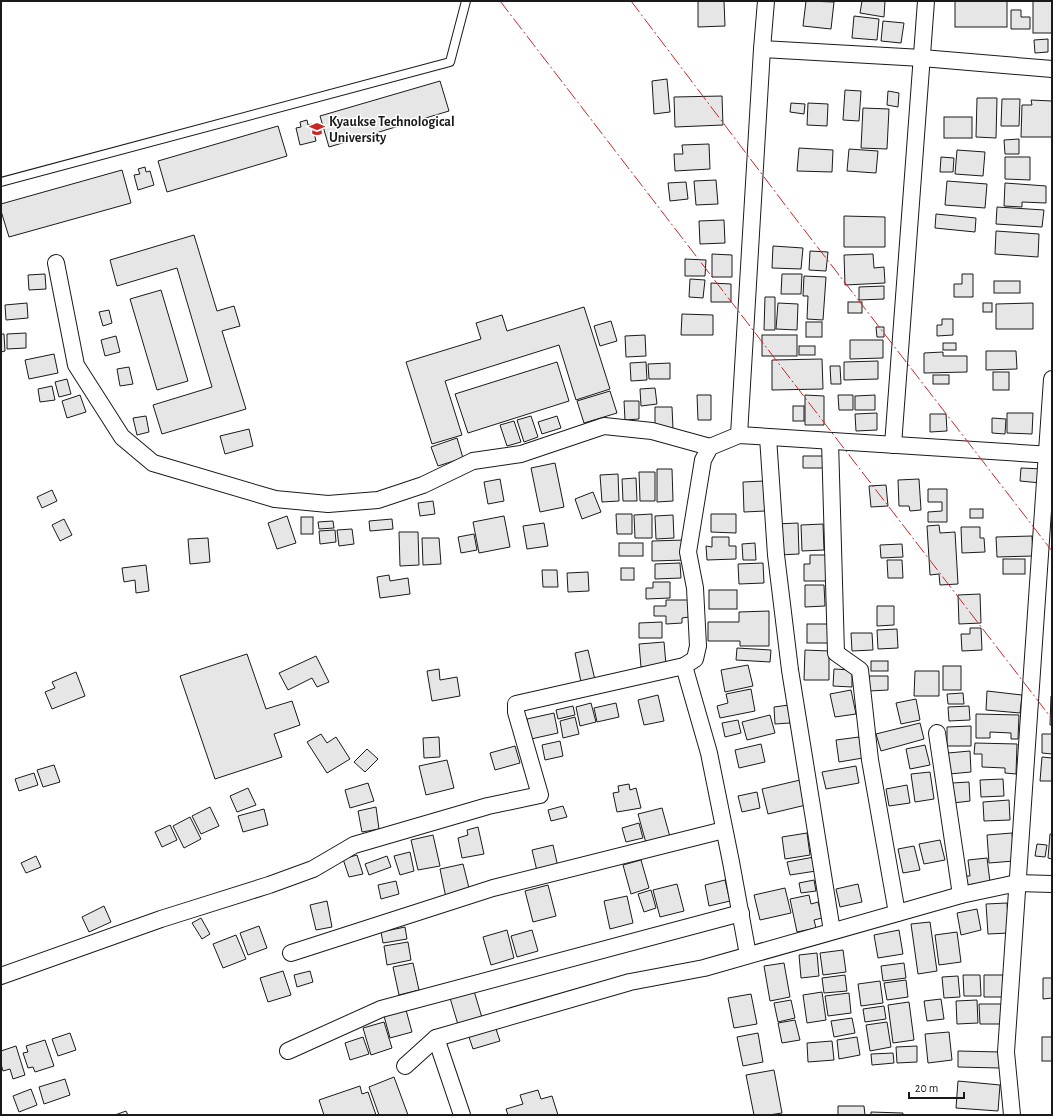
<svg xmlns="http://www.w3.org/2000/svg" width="1053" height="1116" font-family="'Alegreya Sans',sans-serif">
	<rect width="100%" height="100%" fill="#fff"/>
	<g fill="#e6e6e6" stroke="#1a1a1a">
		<polygon points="698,1 724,1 725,26 698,27"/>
		<polygon points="806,1 834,2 831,29 803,26"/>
		<polygon points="862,1 885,1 884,17 860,13"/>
		<rect x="955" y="1" width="52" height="26"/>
		<rect x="1033" y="1" width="19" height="32"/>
		<polygon points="1011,10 1021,10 1021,17 1030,17 1030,29 1011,29"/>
		<polygon points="854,16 879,19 877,40 852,38"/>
		<polygon points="883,21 904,23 901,43 881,41"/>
		<polygon points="1048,39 1048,52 1035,53 1034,40"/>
		<polygon points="667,79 670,112 654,114 652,81"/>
		<polygon points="440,81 449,111 329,147 320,116"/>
		<polygon points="845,90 861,91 859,121 843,120"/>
		<polygon points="888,91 899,93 898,107 887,105"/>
		<polygon points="722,96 723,125 675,127 674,97"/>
		<polygon points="977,98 997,98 996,138 976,137"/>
		<polygon points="1002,99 1020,99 1019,126 1001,126"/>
		<polygon points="1031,100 1052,101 1052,137 1021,137 1022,105 1032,105"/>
		<polygon points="791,103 805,104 804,114 790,112"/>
		<polygon points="808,103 828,104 827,126 807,125"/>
		<polygon points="863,108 889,109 887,149 861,148"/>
		<rect x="944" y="117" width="28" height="21"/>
		<polygon points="307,120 308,125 312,124 316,141 300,145 296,128 301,127 300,122"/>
		<polygon points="278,126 287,156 167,192 158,161"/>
		<polygon points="1019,139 1019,154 1005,154 1004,140"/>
		<polygon points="709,144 710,169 675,171 674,154 683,154 682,145"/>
		<polygon points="799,148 833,150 832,172 797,171"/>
		<polygon points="849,149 878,151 876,173 847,171"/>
		<polygon points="957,150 985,152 983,176 955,174"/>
		<polygon points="941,157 954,158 953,172 940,172"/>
		<polygon points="1005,157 1030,157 1030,180 1005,179"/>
		<polygon points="145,167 146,172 150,171 154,185 138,190 134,175 140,174 138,169"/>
		<polygon points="122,170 131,203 9,237 1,211 1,204"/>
		<polygon points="716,180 718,204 696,205 694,181"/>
		<polygon points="947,181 987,184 985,208 945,205"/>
		<polygon points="686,182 688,199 670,201 668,183"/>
		<polygon points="1005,183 1046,186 1046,203 1022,202 1022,207 1004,206"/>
		<polygon points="997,207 1044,210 1042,227 996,224"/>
		<polygon points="936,214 976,218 975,232 935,228"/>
		<polygon points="844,216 885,217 885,247 844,247"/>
		<polygon points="724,220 725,243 700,244 699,221"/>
		<polygon points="996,231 1039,234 1038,257 995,254"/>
		<polygon points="194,235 217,311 234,306 240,326 222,331 246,409 162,434 153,405 212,387 177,268 117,286 110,260"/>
		<polygon points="773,246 803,248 801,269 772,268"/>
		<polygon points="810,251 828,252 826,271 809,270"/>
		<polygon points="712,254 732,255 732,277 712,277"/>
		<polygon points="873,254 874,268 884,267 885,283 845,285 844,255"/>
		<polygon points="685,259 706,260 705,276 685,276"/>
		<polygon points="45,274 46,289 29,290 28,275"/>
		<polygon points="782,274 802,274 801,294 781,294"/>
		<polygon points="962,274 973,274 973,297 954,297 954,284 962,284"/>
		<polygon points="804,276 826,277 823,320 807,319 808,296 803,296"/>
		<polygon points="690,279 705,280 703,298 689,297"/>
		<rect x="994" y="281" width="26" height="12"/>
		<polygon points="711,283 731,284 731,302 711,302"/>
		<polygon points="884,286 884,299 859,300 859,287"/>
		<polygon points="161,290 188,381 157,390 130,299"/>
		<polygon points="765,297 775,297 775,330 764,330"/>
		<rect x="848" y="302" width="14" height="11"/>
		<polygon points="27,303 28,318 6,320 5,305"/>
		<polygon points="778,303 798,304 797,330 776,329"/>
		<rect x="983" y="303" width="9" height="9"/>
		<polygon points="1033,303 1033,329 996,329 996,304"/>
		<polygon points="584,307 610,389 576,400 559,345 445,381 462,435 432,444 406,362 481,339 476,323 502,315 507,331"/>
		<polygon points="109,310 112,323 103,326 99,312"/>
		<polygon points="682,314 713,315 713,335 681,335"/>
		<polygon points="942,319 953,319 953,335 937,336 937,325 942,325"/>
		<polygon points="611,321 617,341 600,346 594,326"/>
		<rect x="806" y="322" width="16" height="15"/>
		<polygon points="876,327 884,327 884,337 877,337"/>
		<polygon points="26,333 26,348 7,349 7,334"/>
		<polygon points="1,334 4,334 5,351 1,352"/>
		<polygon points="645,335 646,356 626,357 625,336"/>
		<rect x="762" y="335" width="35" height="21"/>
		<polygon points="116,336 120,352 105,356 101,340"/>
		<polygon points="850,340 883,340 883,358 850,359"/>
		<rect x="943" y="343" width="13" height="7"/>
		<rect x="799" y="346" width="16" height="9"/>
		<polygon points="986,351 1016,351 1017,369 986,370"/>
		<polygon points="943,352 943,356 967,356 967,372 924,373 924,353"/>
		<polygon points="54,354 58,373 29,379 25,360"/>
		<polygon points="822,359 823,389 772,390 772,360"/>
		<polygon points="878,361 878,379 844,380 844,362"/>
		<polygon points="557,362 569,401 468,433 455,394"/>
		<polygon points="646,362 647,380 631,381 630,363"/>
		<polygon points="670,363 670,379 649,379 648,364"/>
		<polygon points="830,366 840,366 841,384 831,384"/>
		<polygon points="129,367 133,384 120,386 117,369"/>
		<rect x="993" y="372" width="16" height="18"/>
		<rect x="933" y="375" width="16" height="9"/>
		<polygon points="67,379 71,394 59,397 55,382"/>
		<polygon points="52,386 55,400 40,402 38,389"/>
		<polygon points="655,388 657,404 641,406 640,389"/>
		<polygon points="610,391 617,413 584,423 577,401"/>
		<polygon points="80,395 86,412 67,418 62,401"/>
		<polygon points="697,395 711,395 711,420 698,420"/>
		<polygon points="805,395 824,396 824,425 805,425"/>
		<polygon points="838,395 853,395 853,410 839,410"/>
		<polygon points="875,395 875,410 855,410 855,396"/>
		<polygon points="624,401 639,401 639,419 625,420"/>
		<rect x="793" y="406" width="11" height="15"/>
		<polygon points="655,407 672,407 673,429 655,429"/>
		<polygon points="877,413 877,430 856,431 855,414"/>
		<polygon points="1007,413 1033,413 1032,434 1007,433"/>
		<polygon points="930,414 946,414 947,431 930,432"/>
		<polygon points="146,416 149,432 137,435 133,418"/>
		<polygon points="531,416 538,437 524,442 517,420"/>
		<polygon points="557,416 561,428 542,434 538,422"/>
		<polygon points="992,418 1006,419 1005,434 992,433"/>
		<polygon points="514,421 521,442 507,446 500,425"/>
		<polygon points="249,429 253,446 225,454 220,436"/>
		<polygon points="457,438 463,458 438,466 431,447"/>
		<polygon points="803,456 826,456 825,468 803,468"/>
		<polygon points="555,463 564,507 540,512 531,468"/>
		<polygon points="1021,468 1043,469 1041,483 1020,481"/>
		<polygon points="657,469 672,469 673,501 657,502"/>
		<polygon points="639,472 655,472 655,501 640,501"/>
		<polygon points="618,474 619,501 602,502 600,475"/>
		<polygon points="636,478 637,501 623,501 622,479"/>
		<polygon points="500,479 504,501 488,504 484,482"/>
		<polygon points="919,479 921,510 910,511 909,506 899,506 898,480"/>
		<polygon points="764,481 765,511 744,512 743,482"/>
		<polygon points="886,485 888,506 871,507 869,486"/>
		<polygon points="928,489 947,489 947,522 928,522 928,512 942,511 942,502 928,502"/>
		<polygon points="52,490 57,501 42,508 37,497"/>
		<polygon points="593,492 601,512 582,519 575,499"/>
		<polygon points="433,501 435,514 420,516 418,503"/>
		<rect x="970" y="509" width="13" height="9"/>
		<polygon points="616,514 632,514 632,534 617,534"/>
		<polygon points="652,514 652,538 635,538 634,515"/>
		<polygon points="711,514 736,514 736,533 711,532"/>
		<polygon points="673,515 674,538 656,539 655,516"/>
		<polygon points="287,516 296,543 277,549 268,523"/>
		<polygon points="504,516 510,547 479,553 473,522"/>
		<rect x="301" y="517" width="12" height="17"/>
		<polygon points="64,519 72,535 60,541 52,525"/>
		<polygon points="392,519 393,529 370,531 369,521"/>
		<polygon points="333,521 334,528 319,529 318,522"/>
		<polygon points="544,523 548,546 527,549 523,526"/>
		<polygon points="798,523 799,554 778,555 776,524"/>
		<polygon points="823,524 824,550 802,551 801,525"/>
		<polygon points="939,525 940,533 955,532 958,584 940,585 939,574 930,575 927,526"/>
		<polygon points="961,527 980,527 980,538 984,538 985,552 962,553"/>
		<polygon points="352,529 354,544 339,546 337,530"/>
		<polygon points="335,530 336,542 320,544 319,531"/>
		<polygon points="399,532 418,532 419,565 400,566"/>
		<polygon points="474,534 477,550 461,553 458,537"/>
		<polygon points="1032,536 1033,556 997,557 996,537"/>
		<polygon points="712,537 729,537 729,546 736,546 736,559 707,560 706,546 712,547"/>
		<polygon points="208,538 210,562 190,564 188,539"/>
		<polygon points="422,538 439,538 441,564 423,565"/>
		<polygon points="685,540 686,560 652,561 652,541"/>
		<rect x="619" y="543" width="24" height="13"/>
		<polygon points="755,543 756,560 743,560 742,544"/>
		<polygon points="902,544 903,557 881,558 880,545"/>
		<polygon points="810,555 826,555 826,581 804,581 804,564 810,564"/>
		<rect x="1003" y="559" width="22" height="15"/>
		<polygon points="887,560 902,560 903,578 888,578"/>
		<polygon points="680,563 681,578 655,579 655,564"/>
		<polygon points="763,563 764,583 739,584 738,564"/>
		<polygon points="146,565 149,591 136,593 135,580 124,582 122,568"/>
		<rect x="621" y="568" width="13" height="12"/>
		<polygon points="542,570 557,570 558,587 543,587"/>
		<polygon points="588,572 589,591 568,592 567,573"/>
		<polygon points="389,575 390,581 408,578 410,594 380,598 377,577"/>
		<polygon points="653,582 670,582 670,598 646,599 646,588 653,588"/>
		<polygon points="805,585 824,585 825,606 805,607"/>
		<rect x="709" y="590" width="28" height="19"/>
		<polygon points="980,594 981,623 959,624 958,595"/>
		<polygon points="666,600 689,600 689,617 682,618 682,623 666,624 666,616 654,616 654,606 666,606"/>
		<polygon points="877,606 894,606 894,625 877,626"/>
		<polygon points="769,611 769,646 740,646 740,641 708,641 708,622 739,622 739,612"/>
		<polygon points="662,622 662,638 639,638 639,623"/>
		<rect x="807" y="624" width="24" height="19"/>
		<polygon points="970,628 981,628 982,650 962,651 961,634 970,634"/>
		<polygon points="897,629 898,648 878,649 877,630"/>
		<polygon points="851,633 872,633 873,650 852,651"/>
		<polygon points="664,642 666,665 641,667 639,644"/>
		<polygon points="737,648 771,650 770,662 736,660"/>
		<polygon points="588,650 595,680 581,682 575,653"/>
		<polygon points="805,650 829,651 829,680 804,680"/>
		<polygon points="247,654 266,709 292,701 300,725 274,734 282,757 215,779 180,676"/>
		<polygon points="316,656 329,682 317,687 312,678 288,690 279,673"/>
		<rect x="871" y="661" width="17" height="10"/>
		<polygon points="748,665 753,686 725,692 721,670"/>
		<rect x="943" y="666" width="18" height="24"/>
		<polygon points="439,669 440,680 457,677 460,696 432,701 427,671"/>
		<polygon points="834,669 852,670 852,687 833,686"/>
		<polygon points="915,671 939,671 939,696 914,696"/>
		<polygon points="76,672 85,696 52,709 45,692 55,688 52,682"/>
		<polygon points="869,676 888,676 888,690 869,691"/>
		<polygon points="751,689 755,711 720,718 717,706 728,703 726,694"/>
		<polygon points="851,690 856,714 835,717 830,694"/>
		<polygon points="987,691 1022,695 1020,713 986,710"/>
		<polygon points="963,693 964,704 948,704 947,694"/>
		<polygon points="658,695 664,721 644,725 638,700"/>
		<polygon points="1051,696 1052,696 1052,725 1050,725"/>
		<polygon points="916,699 920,720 901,724 896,703"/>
		<polygon points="591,703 596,722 580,726 576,707"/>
		<polygon points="616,703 619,717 597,722 594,708"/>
		<polygon points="789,705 790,723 775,724 774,707"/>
		<polygon points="573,706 575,715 558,719 556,710"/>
		<polygon points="969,706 970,720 949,721 948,707"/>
		<polygon points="554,713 558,733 531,739 527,719"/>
		<polygon points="976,714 1019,715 1018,739 1011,739 1011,733 990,732 990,738 976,738"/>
		<polygon points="770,715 775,733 747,740 742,722"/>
		<polygon points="575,717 579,734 563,738 560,721"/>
		<polygon points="738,720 741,733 725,737 722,723"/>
		<polygon points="920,723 924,739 881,751 876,734"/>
		<polygon points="971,726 971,746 947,746 947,727"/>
		<polygon points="321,734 327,743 336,737 350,759 327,773 307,742"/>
		<polygon points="1042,734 1052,734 1052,754 1042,753"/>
		<polygon points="439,737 440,757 424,758 423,738"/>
		<polygon points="859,737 863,758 839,762 836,740"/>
		<polygon points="560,741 563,756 545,760 542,745"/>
		<polygon points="975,743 1017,744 1016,774 1005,773 1005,768 982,767 982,754 974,754"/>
		<polygon points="761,744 765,762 739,768 735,750"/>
		<polygon points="925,745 930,765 910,769 906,749"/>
		<polygon points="515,746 520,763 495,770 490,753"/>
		<polygon points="367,749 378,759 365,772 354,762"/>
		<polygon points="970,751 971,772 949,774 948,753"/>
		<polygon points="1042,757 1052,758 1052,781 1040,781"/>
		<polygon points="447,760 454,788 426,795 419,766"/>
		<polygon points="54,765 60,782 43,787 37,770"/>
		<polygon points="856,766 859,783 826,789 822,772"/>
		<polygon points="930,772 934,799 915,802 911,774"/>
		<polygon points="34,773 38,785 19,791 15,779"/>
		<polygon points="1003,779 1004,796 981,797 980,780"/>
		<polygon points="800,780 806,805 768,814 762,789"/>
		<polygon points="969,782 970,801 953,803 952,783"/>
		<polygon points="368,783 374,801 350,808 345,790"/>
		<polygon points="629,784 630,790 636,788 641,808 617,812 613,793 619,792 618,786"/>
		<polygon points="907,785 910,803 889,806 886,789"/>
		<polygon points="248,788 256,805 237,812 230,796"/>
		<polygon points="757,792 760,808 742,812 738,796"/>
		<polygon points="1009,800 1010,820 984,821 983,802"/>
		<polygon points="563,806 567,817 551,821 548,810"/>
		<polygon points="210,807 219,826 201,834 192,816"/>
		<polygon points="376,807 379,829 362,832 358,811"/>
		<polygon points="662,808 670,837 646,843 638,814"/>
		<polygon points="264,809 268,825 243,832 238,816"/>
		<polygon points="190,817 201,839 184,848 173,826"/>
		<polygon points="639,823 643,838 626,842 622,828"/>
		<polygon points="170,825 177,840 162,847 155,832"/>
		<polygon points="478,827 484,854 462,858 458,838 468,835 467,830"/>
		<polygon points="807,833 810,855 785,859 782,837"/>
		<polygon points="1012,833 1014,861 989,863 987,835"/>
		<polygon points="1050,834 1052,834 1052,859 1048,858"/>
		<polygon points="433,835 440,866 418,870 411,840"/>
		<polygon points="940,840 945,860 924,864 919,844"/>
		<polygon points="1037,844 1047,845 1045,857 1035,856"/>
		<polygon points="553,845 558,867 537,871 532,850"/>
		<polygon points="914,846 920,870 903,873 898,849"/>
		<polygon points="410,852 414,871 400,875 394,856"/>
		<polygon points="357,855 363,874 349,877 343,859"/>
		<polygon points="36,856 41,867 26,873 21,863"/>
		<polygon points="387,856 391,867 369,875 365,864"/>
		<polygon points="814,857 816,871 790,875 787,862"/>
		<polygon points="987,858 990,882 966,885 964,876 970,876 968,860"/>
		<polygon points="641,860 649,888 631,894 623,865"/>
		<polygon points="463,864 470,892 446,898 440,869"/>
		<polygon points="725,880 730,901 709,906 705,885"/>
		<polygon points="814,880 816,891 801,893 799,883"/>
		<polygon points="396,881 399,894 381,899 378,885"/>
		<polygon points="677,884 684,911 660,917 653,890"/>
		<polygon points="858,884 862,902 840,907 836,889"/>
		<polygon points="548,885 556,916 533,922 525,891"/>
		<polygon points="785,888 791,913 760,920 754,895"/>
		<polygon points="651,890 656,908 644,912 638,894"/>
		<polygon points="809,895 811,904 818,902 822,918 814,920 816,928 797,932 790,899"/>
		<polygon points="627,896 633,923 610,929 604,901"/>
		<polygon points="327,901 332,927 316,930 310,905"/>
		<polygon points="1007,903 1009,933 988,934 986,904"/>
		<polygon points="104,906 111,922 89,932 82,917"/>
		<polygon points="977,909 981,930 961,935 957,913"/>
		<polygon points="201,918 210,934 202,939 192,923"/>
		<polygon points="930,922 937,971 918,974 911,924"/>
		<polygon points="259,926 267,948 248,955 240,933"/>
		<polygon points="405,927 407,939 383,943 381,932"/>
		<polygon points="507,930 514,958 491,965 483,937"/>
		<polygon points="532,930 538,951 517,957 511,936"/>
		<polygon points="899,930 903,954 878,958 874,935"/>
		<polygon points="957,932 961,962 939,965 935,935"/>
		<polygon points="236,935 246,959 223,968 213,944"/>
		<polygon points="408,942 411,960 387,965 384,946"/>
		<polygon points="843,950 846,972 823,975 820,953"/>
		<polygon points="817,953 819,976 801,978 799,955"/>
		<polygon points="413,963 419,990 399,995 393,967"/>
		<polygon points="784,963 790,997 770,1001 764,966"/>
		<polygon points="904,963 906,978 883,981 881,966"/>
		<polygon points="283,971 291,995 268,1002 260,978"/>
		<polygon points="310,971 313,982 297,987 294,975"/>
		<polygon points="845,975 847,991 824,993 822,978"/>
		<polygon points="963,975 980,975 981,996 964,996"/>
		<polygon points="984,975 1003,975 1004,997 984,997"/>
		<polygon points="958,976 960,997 944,998 942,977"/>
		<polygon points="1043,978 1052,978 1052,998 1043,999"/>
		<polygon points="906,980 908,997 887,1000 884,983"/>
		<polygon points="880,981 883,1003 861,1006 858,984"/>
		<polygon points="474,991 483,1021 459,1028 450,998"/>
		<polygon points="822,992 826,1020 807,1023 803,995"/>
		<polygon points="849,993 851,1013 828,1016 825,996"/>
		<polygon points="751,994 757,1024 734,1028 728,998"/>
		<polygon points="941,999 944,1019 927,1021 924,1001"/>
		<polygon points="791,1000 795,1018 778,1022 774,1003"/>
		<polygon points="977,1000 978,1023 957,1024 956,1001"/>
		<polygon points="909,1002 914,1040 893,1043 888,1005"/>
		<polygon points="979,1004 1002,1004 1003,1024 980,1024"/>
		<polygon points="884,1006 886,1019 865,1022 863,1009"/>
		<polygon points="406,1010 412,1032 390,1038 384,1016"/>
		<polygon points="852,1018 855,1033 834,1037 831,1021"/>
		<polygon points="795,1020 800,1040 782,1043 778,1023"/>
		<polygon points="384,1022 392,1048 371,1055 363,1028"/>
		<polygon points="887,1022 891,1047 870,1051 866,1025"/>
		<polygon points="494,1023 500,1041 473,1049 467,1031"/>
		<polygon points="949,1032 952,1060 928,1063 925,1034"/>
		<polygon points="70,1033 76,1050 58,1056 52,1039"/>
		<polygon points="758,1033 763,1062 743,1066 737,1037"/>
		<polygon points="363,1037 369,1054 350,1060 345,1043"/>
		<polygon points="857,1037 860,1055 839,1059 837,1040"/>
		<rect x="1042" y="1037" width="10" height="24"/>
		<polygon points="45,1040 54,1066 35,1072 33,1067 28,1068 23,1053 28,1052 26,1046"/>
		<polygon points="832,1041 834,1060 808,1062 807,1043"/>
		<polygon points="16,1046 25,1075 13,1079 10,1069 3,1071 1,1064 1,1051"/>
		<polygon points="917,1046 917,1062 897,1063 896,1047"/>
		<polygon points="958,1051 1000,1052 1000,1068 958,1067"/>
		<polygon points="893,1053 894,1063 872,1065 871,1054"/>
		<polygon points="774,1070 782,1113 769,1115 754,1115 746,1075"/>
		<polygon points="394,1077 408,1115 379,1115 369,1087"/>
		<polygon points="65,1079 70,1095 44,1104 39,1087"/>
		<polygon points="958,1081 1000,1085 998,1111 956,1108"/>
		<polygon points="360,1086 362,1094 368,1092 376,1115 324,1115 319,1100"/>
		<polygon points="31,1089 37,1105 19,1112 13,1096"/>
		<polygon points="538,1090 541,1099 552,1096 558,1115 508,1115 506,1109 523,1104 520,1095"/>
		<polygon points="838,1106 864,1106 865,1115 838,1115"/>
		<polygon points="126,1111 128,1115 115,1115"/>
		<polygon points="871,1112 903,1113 903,1115 871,1115"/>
	</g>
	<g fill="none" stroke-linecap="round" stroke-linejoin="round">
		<g stroke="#1a1a1a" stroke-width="10">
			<polyline id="service" points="1,182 450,62 466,1"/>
		</g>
		<g stroke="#1a1a1a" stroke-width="18">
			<g id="minor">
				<polyline points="762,49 922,58 1052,69"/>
				<polyline points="56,263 76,365 122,437 153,463 275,499 328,504 378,500 423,485 473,461 521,454 604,426 652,431 710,447"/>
				<polyline points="739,435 762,49 766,1"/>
				<polyline points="768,437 776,555 790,670 832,931"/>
				<polyline points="830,441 836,653 860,670 870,760 897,913"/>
				<polyline points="893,445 926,1"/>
				<polyline points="684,666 709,753 731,862 748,955"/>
				<polyline points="937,733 961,895"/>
				<polyline points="291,953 493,888 724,830"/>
				<polyline points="1,976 161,919 269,885 313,869 354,845 488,806 540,795 516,712 516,704 684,666 695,659 698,646 695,588 688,552 703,460 710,447 739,435 1052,455"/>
				<polyline points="436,1038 462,1115"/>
				<polyline points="288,1051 381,1009 741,913"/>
				<polyline points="405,1066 436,1038 630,982 704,968 961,895 1017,883 1052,884"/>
				<polyline points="1012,1115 1006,1052 1052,379"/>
			</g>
		</g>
		<use href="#service" stroke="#fff" stroke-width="8"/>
		<use href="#minor" stroke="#fff" stroke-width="16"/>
		<g stroke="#c62828" stroke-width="1" stroke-dasharray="14 3 2 3" stroke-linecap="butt">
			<polyline points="500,1 1052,719"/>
			<polyline points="631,1 792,214 1052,551"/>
		</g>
	</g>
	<defs>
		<g id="university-bare" transform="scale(1.2)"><path d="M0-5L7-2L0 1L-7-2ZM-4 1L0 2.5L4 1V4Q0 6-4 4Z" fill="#c62828" stroke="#fff" stroke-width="2.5" paint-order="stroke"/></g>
	</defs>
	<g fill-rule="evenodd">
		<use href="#university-bare" x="317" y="129"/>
	</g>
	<g text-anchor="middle" stroke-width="3" stroke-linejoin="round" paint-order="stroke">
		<g font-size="14" font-weight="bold" fill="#1a1a1a" stroke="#fff" text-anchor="start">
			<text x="329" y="126">Kyaukse Technological<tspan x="329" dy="16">University</tspan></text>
		</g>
	</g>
	<rect width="1053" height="1116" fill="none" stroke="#1a1a1a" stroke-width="4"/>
	<path d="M909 1092v6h55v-6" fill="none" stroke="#1a1a1a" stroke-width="2"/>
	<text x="915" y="1092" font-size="12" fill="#1a1a1a" stroke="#ffffff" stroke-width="3" paint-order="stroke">20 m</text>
</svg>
